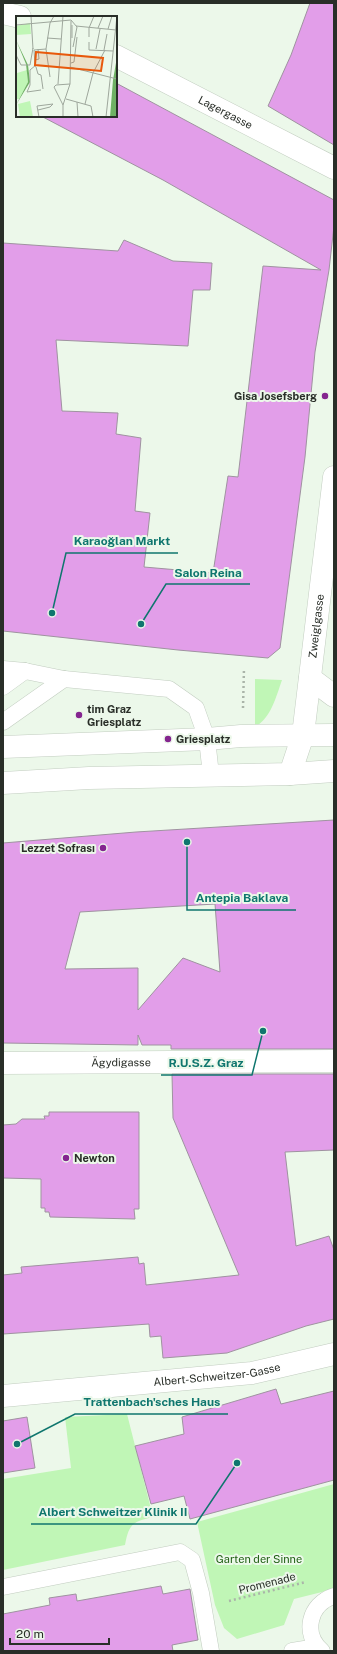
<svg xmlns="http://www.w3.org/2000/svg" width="337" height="1654" font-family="'Public Sans',sans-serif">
	<rect width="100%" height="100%" fill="#ecf8ea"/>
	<g fill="#c0f6b6">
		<path d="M255 679 282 680C276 697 271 718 255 727Z"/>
		<path d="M127 1414 153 1517C133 1522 129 1523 125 1545L3 1570V1479L71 1468 65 1417Z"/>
		<polygon points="334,1484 334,1589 294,1599 284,1625 237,1639 224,1628 215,1605 197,1522"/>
	</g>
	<g fill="#e29ee9" stroke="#9f93a0" fill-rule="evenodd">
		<polygon points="310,3 334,3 334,145 268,106 291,55"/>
		<polygon points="116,83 334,200 334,226 329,270 315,352 305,457 280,648 268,658 178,650 3,631 3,243 118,251 124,240 173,261 212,263 210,290 193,290 188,346 56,340 62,411 118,413 116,434 141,438 135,511 150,513 144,567 213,573 228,476 238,477 263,266 321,270 163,180 41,116 116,116"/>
		<path d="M334 820V1049H171V1045H142L138 1035V1045L3 1043V843L136 832ZM215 904 220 972 183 958 138 1010V968L65 969 80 912Z"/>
		<polygon points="172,1074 334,1074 334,1150 285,1152 296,1246 329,1236 334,1250 334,1319 306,1326 227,1353 163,1358 161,1336 150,1337 149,1324 3,1334 3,1275 22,1273 21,1267 138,1257 139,1264 144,1263 146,1285 239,1275 173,1118"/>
		<polygon points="49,1112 139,1112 139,1209 134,1209 135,1219 50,1217 49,1212 45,1212 45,1208 41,1208 41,1179 3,1178 3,1125 16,1124 22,1119 45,1119 44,1116 49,1116"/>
		<polygon points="276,1389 281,1404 334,1391 334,1480 190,1519 184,1496 151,1504 135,1446 184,1434 182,1417"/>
		<polygon points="27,1417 35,1468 3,1473 3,1421"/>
		<polygon points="161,1586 163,1594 190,1589 198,1640 172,1645 173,1651 3,1651 3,1614 50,1605 49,1598 76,1594 77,1601"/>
	</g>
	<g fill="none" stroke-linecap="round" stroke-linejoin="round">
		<g stroke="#c2cdc0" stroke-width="17">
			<g id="lane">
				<polyline points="3,669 25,671 64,679 169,689 196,708 207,739 211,775"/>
				<polyline points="3,687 25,671"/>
				<polyline points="3,722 64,679"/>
				<polyline points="3,1587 180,1552 192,1560 201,1593 211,1651"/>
				<polyline points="292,1651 317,1647"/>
				<path d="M322 1651C302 1634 309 1604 334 1596"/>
			</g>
		</g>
		<g stroke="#c2cdc0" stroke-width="23">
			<g id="street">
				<polyline points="3,13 20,17"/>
				<path id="s1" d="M116 56 334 168"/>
				<path id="s2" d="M3 1063 334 1061"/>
				<path id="s3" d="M3 1396 252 1373 334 1354"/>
			</g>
		</g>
		<g stroke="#c2cdc0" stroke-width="23">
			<g id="secondary">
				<polyline points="310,678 334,696"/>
				<polyline points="3,747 207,739 241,736 334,735"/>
				<polyline points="290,774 334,771"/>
			</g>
		</g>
		<g stroke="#c2cdc0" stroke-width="23">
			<g id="primary">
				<path id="s4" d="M3 783 89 778 290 774 303 735 334 477"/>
			</g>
		</g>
		<g stroke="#aab4a9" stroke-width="2.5" stroke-dasharray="2 3" stroke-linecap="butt">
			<polyline points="243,708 244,668"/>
			<polyline points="229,1601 306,1582"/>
		</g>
		<use href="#lane" stroke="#fff" stroke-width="16"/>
		<use href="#street" stroke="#fff" stroke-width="22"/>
		<use href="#secondary" stroke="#fff" stroke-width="22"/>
		<use href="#primary" stroke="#fff" stroke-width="22"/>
	</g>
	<g fill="#84248f" stroke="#ecf8ea" stroke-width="1.5">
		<circle cx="325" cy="396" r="4"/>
		<circle cx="79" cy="715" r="4"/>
		<circle cx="168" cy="739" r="4"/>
		<circle cx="103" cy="848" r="4"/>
		<circle cx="66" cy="1158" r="4"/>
	</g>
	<g text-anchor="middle" stroke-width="4" stroke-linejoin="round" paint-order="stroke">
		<g font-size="11" fill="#292e28" stroke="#ecf8ea">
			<text dy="4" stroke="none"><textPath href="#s1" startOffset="123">Lagergasse</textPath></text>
			<text dy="4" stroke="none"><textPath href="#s4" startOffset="438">Zweiglgasse</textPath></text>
			<text dy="4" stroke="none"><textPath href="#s2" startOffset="118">Ägydigasse</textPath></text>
			<text dy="4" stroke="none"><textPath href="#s3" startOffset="215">Albert-Schweitzer-Gasse</textPath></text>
			<text transform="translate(267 1583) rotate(-14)" y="4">Promenade</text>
		</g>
		<g font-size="11" font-weight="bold" fill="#292e28" stroke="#ecf8ea" text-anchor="start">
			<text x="317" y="400" text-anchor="end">Gisa Josefsberg</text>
			<text x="87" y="713">tim Graz<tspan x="87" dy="13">Griesplatz</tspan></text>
			<text x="176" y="743">Griesplatz</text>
			<text x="95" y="852" text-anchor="end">Lezzet Sofrası</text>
			<text x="74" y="1162">Newton</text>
		</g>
		<g font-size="11" fill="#206014" stroke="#ecf8ea">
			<text x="259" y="1563">Garten der Sinne</text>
		</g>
	</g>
	<g transform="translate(16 16)">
		<rect width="101" height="101" fill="#ecf8ea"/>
		<path d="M14 7 15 18 0 19V10ZM0 53 1 57 11 54 12 66 3 83H0ZM14 85 17 101H4L2 88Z" fill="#c0f6b6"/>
		<path d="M0 24 12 49 14 66 0 89 12 66 10 48ZM101 41V101H94L97 64Z" fill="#6fb164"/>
		<path fill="none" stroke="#9ea79c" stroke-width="1" d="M15 0 17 33M0 9 55 4 61 11M56 9V22M60 10 100 14M82 12 87 0M92 13 96 0M73 21V12L78 0M31 22 45 23M73 26V34L97 35M57 31 61 11M80 33 84 13M88 34 91 18M0 39 5 49H14L17 32M19 44 23 43 22 33M55 47 58 46 61 21M19 49 18 34 30 33M19 51 20 49 14 54V69L11 76 25 74M20 51 22 58 25 59 27 73M54 51 101 63M34 61 30 33 34 7 38 0M42 68 47 0M38 71 47 89M38 71 40 69 54 68M50 83 75 90 77 101M61 86 62 101M69 88 77 57 89 34M22 94 34 91 37 88 21 90 23 101M47 101V89L54 68 55 5M90 101 101 0"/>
		<path fill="#e8590c" fill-opacity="0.15" stroke="#e8590c" stroke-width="2" d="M20 36 87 42 85 55 19 49Z"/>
		<rect width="101" height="101" fill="none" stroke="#292e28" stroke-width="2"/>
	</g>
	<path fill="none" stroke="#0f766e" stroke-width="1.5" d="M52 613L66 553H178M141 624L166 584H250M187 842L187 910H296M263 1031L252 1075H161M17 1444L75 1414H228M237 1463L196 1524H31"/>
	<g fill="#0f766e" stroke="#ecf8ea" stroke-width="1.5">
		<circle cx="52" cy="613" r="4"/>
		<circle cx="141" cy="624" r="4"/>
		<circle cx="187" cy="842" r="4"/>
		<circle cx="263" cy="1031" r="4"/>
		<circle cx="17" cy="1444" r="4"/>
		<circle cx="237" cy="1463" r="4"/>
	</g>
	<g font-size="12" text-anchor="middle" font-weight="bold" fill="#0f766e" stroke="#ecf8ea" stroke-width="4" stroke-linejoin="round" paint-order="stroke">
		<text x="122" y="545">Karaoğlan Markt</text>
		<text x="208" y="577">Salon Reina</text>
		<text x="242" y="902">Antepia Baklava</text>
		<text x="206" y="1067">R.U.S.Z. Graz</text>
		<text x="152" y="1406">Trattenbach'sches Haus</text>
		<text x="113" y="1516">Albert Schweitzer Klinik II</text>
	</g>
	<rect width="337" height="1654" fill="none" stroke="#292e28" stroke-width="8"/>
	<path d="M10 1638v6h99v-6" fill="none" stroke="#292e28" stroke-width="2"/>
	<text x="16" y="1638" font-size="12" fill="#292e28" stroke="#ecf8ea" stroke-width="3" paint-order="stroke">20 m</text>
</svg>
